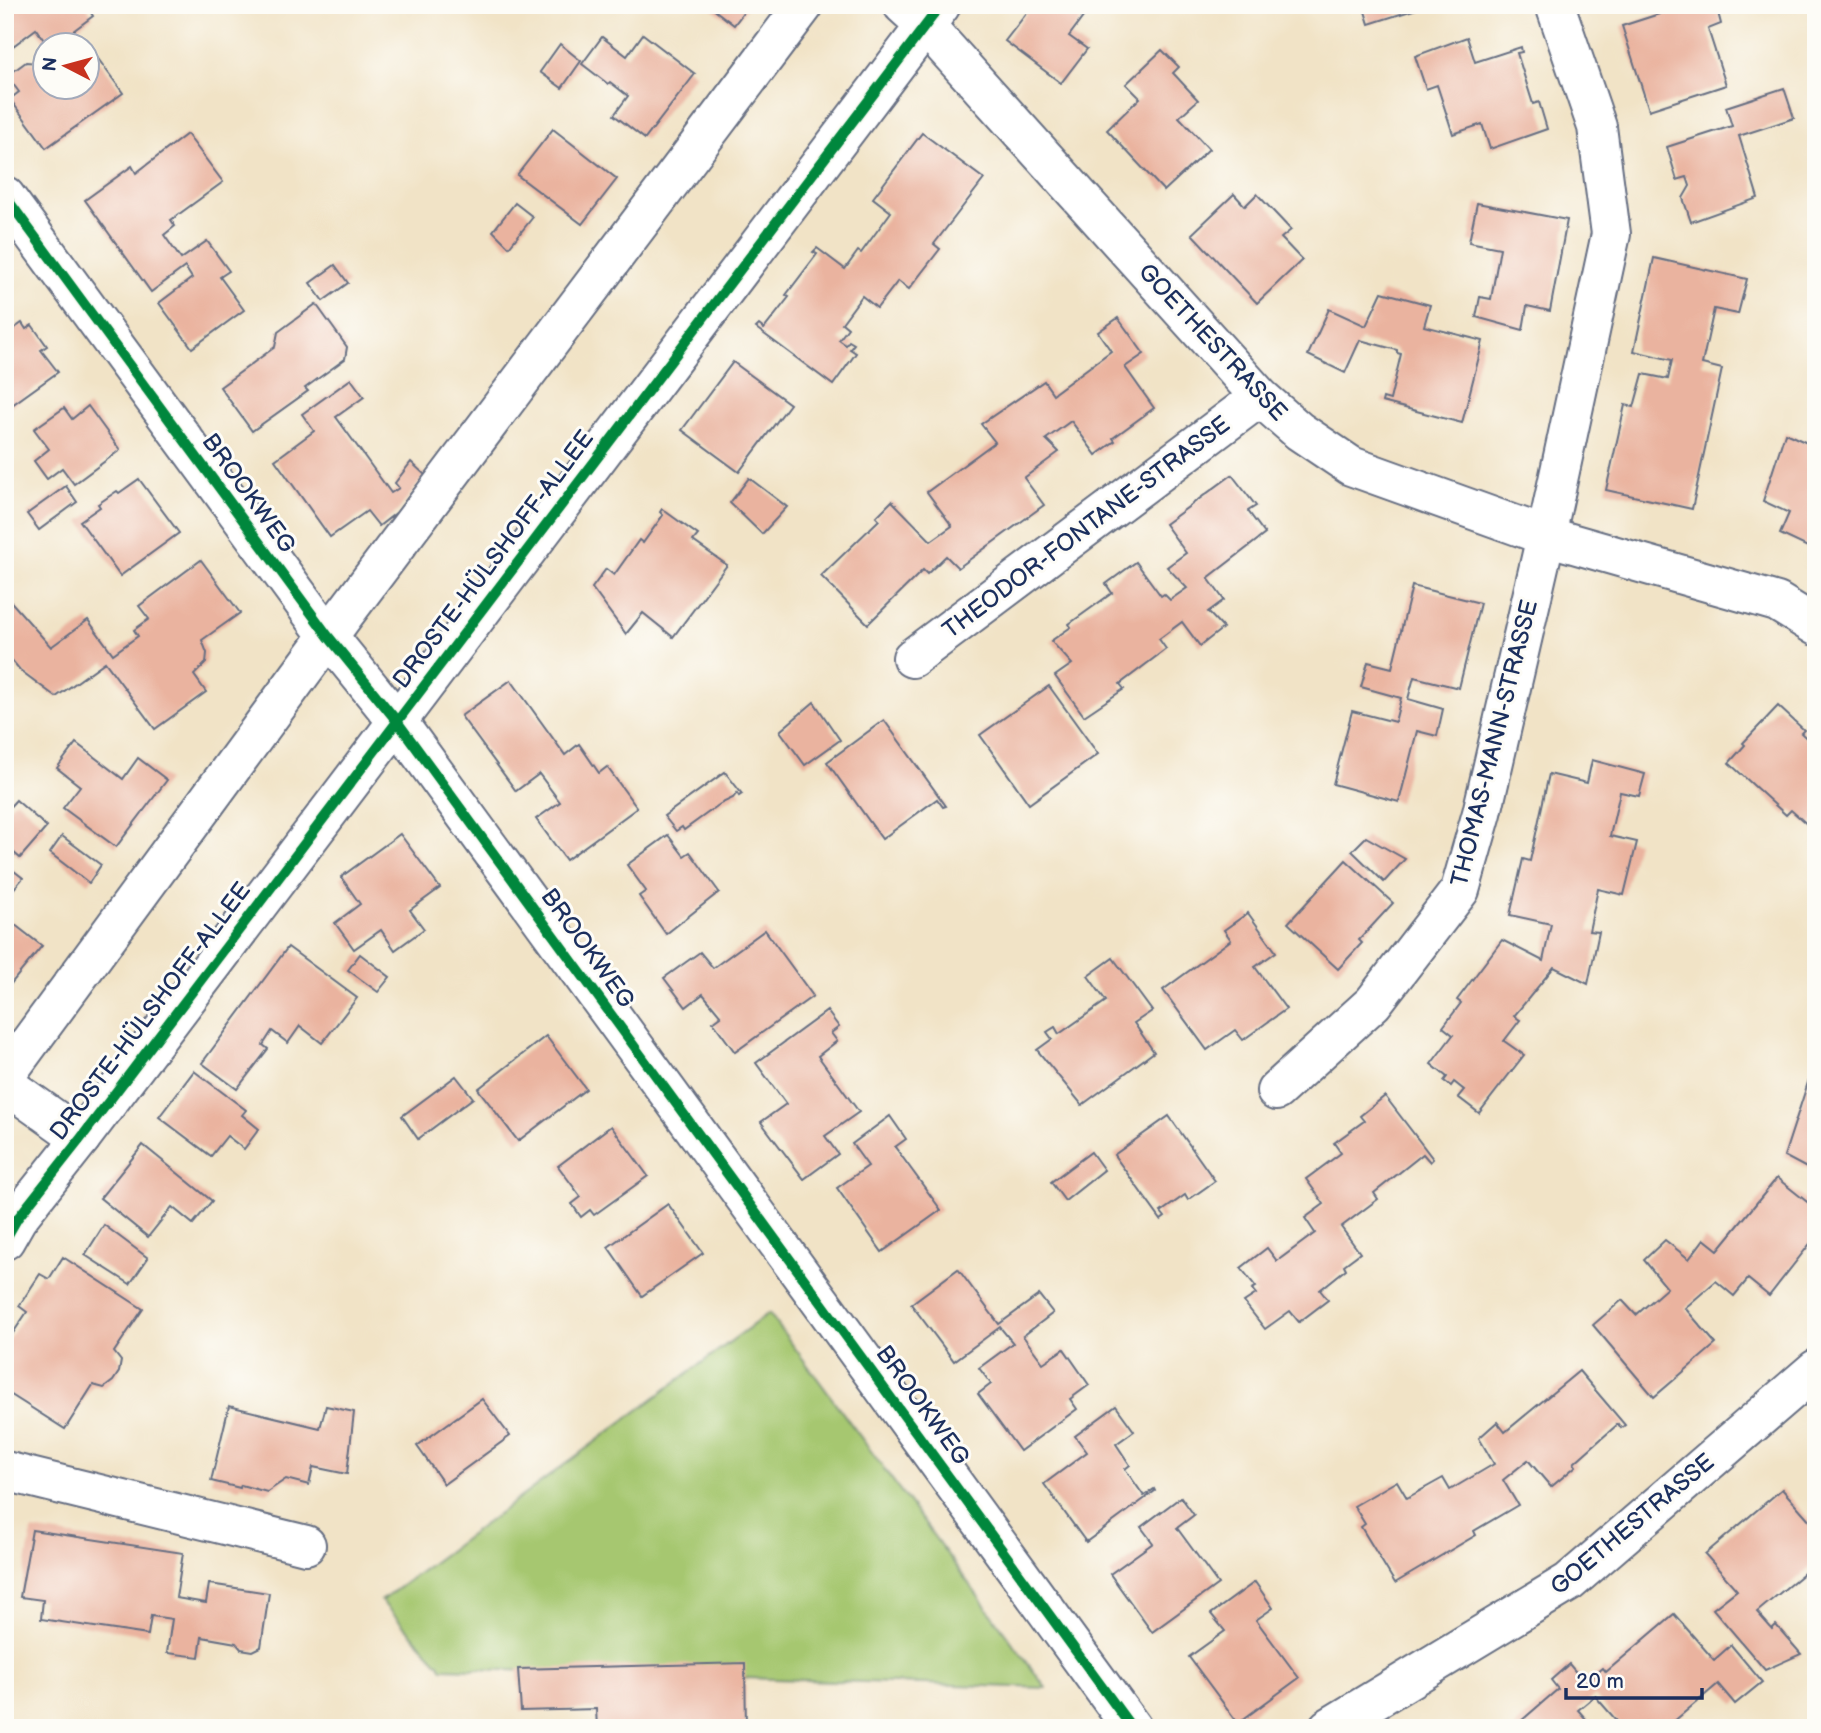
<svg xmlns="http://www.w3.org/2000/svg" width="1821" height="1733" font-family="'Balsamiq Sans',sans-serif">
	<rect width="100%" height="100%" fill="#fdfcf7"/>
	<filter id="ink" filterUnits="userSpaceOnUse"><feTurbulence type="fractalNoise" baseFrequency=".0143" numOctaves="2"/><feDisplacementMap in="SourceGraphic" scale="14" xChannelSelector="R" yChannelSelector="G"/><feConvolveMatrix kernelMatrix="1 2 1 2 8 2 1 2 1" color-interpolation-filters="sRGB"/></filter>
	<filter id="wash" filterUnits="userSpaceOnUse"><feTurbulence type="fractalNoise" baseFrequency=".00686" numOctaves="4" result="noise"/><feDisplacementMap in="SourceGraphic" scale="28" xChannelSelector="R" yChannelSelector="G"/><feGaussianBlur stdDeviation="1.57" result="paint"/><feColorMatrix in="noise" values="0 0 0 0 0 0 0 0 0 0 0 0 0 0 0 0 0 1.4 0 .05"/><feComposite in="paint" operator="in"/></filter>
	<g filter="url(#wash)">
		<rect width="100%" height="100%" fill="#f1e3c6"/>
		<polygon fill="#a6c770" stroke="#607b67" stroke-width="2" points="769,1313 1046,1688 443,1668 381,1601"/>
		<g id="blocks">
			<g fill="#eab39f">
				<polygon points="5,5 86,5 93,16 53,46 48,46 36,29 5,52"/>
				<polygon points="708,5 749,5 734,25"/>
				<polygon points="1023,5 1092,5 1069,36 1087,49 1061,83 1005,41 1029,10"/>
				<polygon points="1363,5 1426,5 1426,6 1369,24"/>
				<polygon points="1656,5 1716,5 1721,24 1708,29 1726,85 1649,110 1622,26 1659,14"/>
				<polygon points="643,34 695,74 645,139 614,115 628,96 610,82 608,84 582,64 602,37 627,56"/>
				<polygon points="1467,37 1475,62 1521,47 1522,52 1517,53 1533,104 1539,102 1547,129 1490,149 1482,124 1453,134 1437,85 1426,89 1415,56"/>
				<polygon points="560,44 581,61 562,88 540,72"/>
				<polygon points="88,45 123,93 46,148 10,99 19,92 7,76 26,62 39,63 46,72 46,88 88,88"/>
				<polygon points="1162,50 1179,67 1173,73 1198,100 1179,117 1209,149 1164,191 1107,130 1140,98 1126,84"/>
				<polygon points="1784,88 1794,118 1739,136 1758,198 1691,222 1683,198 1690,186 1687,177 1677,180 1667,147 1732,126 1726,107"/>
				<polygon points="553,129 617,179 582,224 517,175"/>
				<polygon points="922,133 984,179 934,244 940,249 909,289 898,281 877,308 862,296 842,323 848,328 839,340 846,345 849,341 854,344 850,349 856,353 833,385 756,328 759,325 764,329 789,297 786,295 817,254 813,252 817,248 845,269 858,251 861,253 891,212 873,198"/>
				<polygon points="187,134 223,182 171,220 175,226 164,235 181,259 207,241 229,271 220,277 244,310 192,348 159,303 192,278 185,267 151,292 85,200 132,166 136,173"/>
				<polygon points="1234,194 1245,206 1257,194 1291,230 1281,238 1302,260 1257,303 1192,234"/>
				<polygon points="515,203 533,217 509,247 493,231"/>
				<polygon points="1477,203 1567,220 1550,311 1527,306 1523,330 1476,317 1480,297 1491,299 1500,248 1469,242"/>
				<polygon points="1654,258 1747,279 1738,314 1714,309 1702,364 1722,369 1692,509 1606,490 1625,405 1634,407 1643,374 1668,379 1672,360 1634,351"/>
				<polygon points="335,265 348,283 323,301 310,283"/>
				<polygon points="1382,292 1430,305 1424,326 1483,341 1462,423 1382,402 1383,398 1390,400 1401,354 1397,353 1397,350 1360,340 1345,373 1308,355 1329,309 1366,326"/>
				<polygon points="316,304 347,347 345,359 305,388 308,391 252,431 220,387 275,347 278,332"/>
				<polygon points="1118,318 1144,354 1125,367 1154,408 1113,438 1115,441 1096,455 1071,421 1046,439 1059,452 1024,478 1044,505 958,568 946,556 927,574 923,570 868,624 821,576 879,520 876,517 892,501 931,541 952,526 927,492 995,442 981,424 1044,381 1053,394 1111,351 1098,332"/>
				<polygon points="22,323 26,329 32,325 47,346 41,350 58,372 5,410 5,335"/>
				<polygon points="733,362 790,404 739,472 682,430"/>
				<polygon points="351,379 364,397 336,417 391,493 399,488 395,483 411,462 425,475 397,512 379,526 367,511 330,537 275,460 314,431 302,414"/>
				<polygon points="88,406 120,450 74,484 62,468 47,479 34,461 49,449 34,429 64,408 72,419"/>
				<polygon points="1785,433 1816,447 1816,461 1813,467 1816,468 1816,551 1780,534 1789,513 1763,501"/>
				<polygon points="1232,475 1256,506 1248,511 1265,534 1208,578 1224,600 1208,612 1223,628 1200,646 1182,622 1159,639 1166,649 1120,684 1124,689 1084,716 1055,676 1072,664 1051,641 1071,627 1069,624 1112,593 1106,584 1136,562 1161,596 1164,594 1170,600 1187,588 1167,567 1186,553 1165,524"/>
				<polygon points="749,478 787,507 762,534 730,503"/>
				<polygon points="139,479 179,533 120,576 80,521 100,507 98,504 117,491 119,493"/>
				<polygon points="66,486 77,502 39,530 27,514"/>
				<polygon points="662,509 698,535 693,541 727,565 673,637 643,613 626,634 592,588 606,569 614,575 639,540 643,543 663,515 660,512"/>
				<polygon points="201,560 240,613 202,640 207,653 206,663 194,675 206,692 155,729 105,662 56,697 20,670 5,652 5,595 51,647 88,620 113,654 138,636 134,630 149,619 139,606"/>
				<polygon points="1412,586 1480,603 1459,688 1414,677 1408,699 1443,709 1437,736 1417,731 1399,802 1333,784 1352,711 1395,722 1401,698 1361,687 1368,662 1392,668"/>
				<polygon points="511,680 565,755 579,744 599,773 607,767 637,808 566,860 536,819 560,802 539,774 516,791 461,716"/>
				<polygon points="1049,686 1098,754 1029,804 980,735"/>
				<polygon points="814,702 840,740 805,765 780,731"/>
				<polygon points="1778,706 1804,730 1801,733 1816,747 1816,818 1809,826 1791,810 1786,815 1729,763 1745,745 1743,743"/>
				<polygon points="884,720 946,806 943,807 937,799 882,839 827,762"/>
				<polygon points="76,743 123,779 138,758 167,780 116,847 63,808 80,786 57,768"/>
				<polygon points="1592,760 1645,774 1639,796 1620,792 1610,836 1637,842 1624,895 1598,889 1589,931 1599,932 1588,984 1554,967 1514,1016 1520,1020 1504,1041 1524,1055 1479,1113 1458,1097 1464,1090 1454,1082 1451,1086 1444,1081 1447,1077 1431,1064 1453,1035 1443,1027 1461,1003 1457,1000 1502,940 1543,961 1551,924 1510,915 1523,859 1530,861 1549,774 1587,783"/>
				<polygon points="725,772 742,794 739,796 737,793 733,798 720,804 684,830 682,827 676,831 664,816"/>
				<polygon points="16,800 47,827 20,858 5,845 5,812"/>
				<polygon points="400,834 440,888 410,910 424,929 395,950 381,930 354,949 335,923 360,904 341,877"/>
				<polygon points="668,835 684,856 690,852 719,892 666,934 639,896 646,891 627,865"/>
				<polygon points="62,836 101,865 89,883 50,853"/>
				<polygon points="1366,837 1405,859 1384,882 1352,851"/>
				<polygon points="1346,860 1393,903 1359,940 1362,943 1338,969 1288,923"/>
				<polygon points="5,864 23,878 5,899"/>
				<polygon points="1248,913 1276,952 1255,967 1286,1009 1243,1040 1235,1030 1207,1050 1163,990 1231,940 1224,930"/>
				<polygon points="5,917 42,946 5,991"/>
				<polygon points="765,930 813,996 735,1052 713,1022 721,1016 703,994 686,1007 664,978 700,952 713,968"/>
				<polygon points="288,947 357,998 322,1043 300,1026 288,1043 272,1031 263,1045 268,1049 237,1089 202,1063"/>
				<polygon points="360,954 390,977 378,992 348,970"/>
				<polygon points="1113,958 1152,1011 1134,1023 1154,1052 1082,1105 1037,1050 1052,1039 1047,1032 1055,1027 1059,1034 1106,1001 1088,976"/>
				<polygon points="827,1011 839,1027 831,1033 837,1041 818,1056 859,1112 825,1136 838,1154 804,1179 761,1122 786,1104 756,1063"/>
				<polygon points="546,1036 586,1089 518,1141 478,1089"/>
				<polygon points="1815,1061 1816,1061 1816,1173 1784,1156"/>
				<polygon points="194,1071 246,1110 242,1115 259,1129 244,1149 227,1136 211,1156 159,1117"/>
				<polygon points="456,1076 473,1098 418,1139 402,1116"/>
				<polygon points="1385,1096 1433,1159 1430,1162 1423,1154 1374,1193 1378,1199 1341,1227 1360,1253 1344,1265 1346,1269 1320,1290 1328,1300 1299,1322 1290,1311 1265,1329 1244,1302 1256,1294 1252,1289 1256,1287 1241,1268 1267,1248 1277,1261 1315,1233 1305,1218 1324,1204 1306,1179 1341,1153 1334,1143 1364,1121 1360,1116"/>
				<polygon points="890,1116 906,1139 895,1147 941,1210 882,1252 837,1188 868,1166 852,1144"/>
				<polygon points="1169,1116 1215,1181 1188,1200 1185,1195 1161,1212 1165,1217 1161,1220 1114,1155"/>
				<polygon points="611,1126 648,1176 594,1215 590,1210 581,1217 572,1204 581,1197 558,1166"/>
				<polygon points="143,1145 212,1201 193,1224 172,1207 148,1237 100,1198"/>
				<polygon points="1091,1152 1104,1170 1065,1201 1051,1182"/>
				<polygon points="1777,1178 1816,1209 1816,1236 1769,1296 1748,1279 1734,1296 1716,1281 1685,1308 1716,1344 1654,1397 1593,1325 1622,1300 1636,1315 1667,1288 1644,1260 1665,1240 1689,1259 1704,1239 1718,1250"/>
				<polygon points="668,1204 703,1253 642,1296 608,1247"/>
				<polygon points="104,1225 148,1258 130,1284 85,1255"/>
				<polygon points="63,1257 143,1309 114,1352 121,1361 119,1372 113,1381 104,1388 93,1385 65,1429 5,1391 5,1345 27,1312 19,1306 40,1274 49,1279"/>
				<polygon points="958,1269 999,1324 1039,1295 1053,1313 1023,1336 1043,1363 1064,1349 1089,1385 1070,1399 1077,1409 1020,1451 978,1394 991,1384 979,1368 1013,1343 1000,1327 954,1361 911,1304"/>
				<polygon points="1579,1371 1625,1425 1621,1428 1618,1424 1574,1463 1576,1466 1551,1487 1528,1460 1503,1480 1518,1505 1474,1531 1476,1535 1395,1583 1361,1527 1365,1524 1354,1506 1397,1481 1407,1498 1443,1478 1450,1490 1494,1464 1479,1438 1497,1422 1505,1432"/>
				<polygon points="482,1399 510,1436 444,1484 417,1446"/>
				<polygon points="229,1406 320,1428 326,1406 354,1412 347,1474 313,1467 309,1485 286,1479 267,1492 241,1485 240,1488 211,1481"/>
				<polygon points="1116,1406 1134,1431 1116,1444 1130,1465 1125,1469 1144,1496 1154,1489 1155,1491 1086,1542 1044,1484 1087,1452 1075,1436"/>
				<polygon points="1782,1489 1811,1522 1816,1518 1816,1563 1757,1612 1772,1629 1776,1625 1801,1654 1765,1670 1713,1609 1737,1590 1705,1554"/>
				<polygon points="1181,1497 1194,1515 1177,1528 1218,1584 1152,1632 1110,1574 1153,1543 1141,1527"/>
				<polygon points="32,1530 183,1553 176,1598 206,1603 209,1584 269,1593 261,1647 253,1651 241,1649 236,1643 202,1637 199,1657 167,1653 172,1619 151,1616 148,1635 41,1619 43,1600 20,1597"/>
				<polygon points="1255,1582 1273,1608 1256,1620 1299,1678 1238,1723 1189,1657 1225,1631 1211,1614"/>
				<polygon points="1674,1614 1714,1660 1731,1645 1762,1682 1735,1704 1718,1684 1666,1728 1652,1728 1647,1722 1640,1728 1623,1728 1595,1696 1578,1710 1594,1728 1513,1728 1558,1689 1551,1680 1569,1664 1585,1683 1603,1668 1606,1672"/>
				<polygon points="745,1663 746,1728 597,1728 596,1709 521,1711 518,1669"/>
			</g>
		</g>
	</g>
	<g filter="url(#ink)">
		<use href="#blocks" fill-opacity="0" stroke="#666e82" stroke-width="2"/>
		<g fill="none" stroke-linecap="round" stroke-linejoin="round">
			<g stroke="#666e82" stroke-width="42">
				<g id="minor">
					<polyline points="903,5 925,25 1260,397 1299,431 1351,466 1546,536 1777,602 1816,626"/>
					<polyline points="5,196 328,636 396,720 1132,1728"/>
					<polyline points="912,658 1260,397"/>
					<polyline points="5,1076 344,615 804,5"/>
					<polyline points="5,1084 81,1138"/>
					<polyline points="1276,1091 1373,1003 1460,890 1482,813 1546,536 1611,234 1597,127 1555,5"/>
					<polyline points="5,1240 17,1219 81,1138 941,5"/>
					<polyline points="5,1471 306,1545"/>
					<polyline points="1328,1728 1569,1582 1816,1369"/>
				</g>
			</g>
			<use href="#minor" stroke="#fff" stroke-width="38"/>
			<g stroke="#fdfcf7" stroke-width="15">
				<g id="cycleway">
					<polyline points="5,196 328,636 396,720 1132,1728"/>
					<polyline points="5,1240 17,1219 81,1138 941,5"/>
				</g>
			</g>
			<use href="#cycleway" stroke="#00873e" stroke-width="10"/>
		</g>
	</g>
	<g text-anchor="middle" stroke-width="6" stroke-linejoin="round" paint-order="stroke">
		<g font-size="24" fill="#1b2f5e" stroke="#fdfcf7">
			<text transform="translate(1213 342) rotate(47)" y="8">GOETHESTRASSE</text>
			<text transform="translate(249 493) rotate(54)" y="8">BROOKWEG</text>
			<text transform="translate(1086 527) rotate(-37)" y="8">THEODOR-FONTANE-STRASSE</text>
			<text transform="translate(493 559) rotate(-53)" y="8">DROSTE-HÜLSHOFF-ALLEE</text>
			<text transform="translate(1494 743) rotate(-76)" y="8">THOMAS-MANN-STRASSE</text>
			<text transform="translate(588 948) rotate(54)" y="8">BROOKWEG</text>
			<text transform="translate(150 1011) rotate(-53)" y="8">DROSTE-HÜLSHOFF-ALLEE</text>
			<text transform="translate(923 1405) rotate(54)" y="8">BROOKWEG</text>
			<text transform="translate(1632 1524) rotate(-40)" y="8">GOETHESTRASSE</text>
		</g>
	</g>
	<rect width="1821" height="1733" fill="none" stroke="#fdfcf7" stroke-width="28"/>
	<g transform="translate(66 66) rotate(276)"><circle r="33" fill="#fdfcf7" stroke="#a3aaba" stroke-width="2"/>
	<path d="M0-5L12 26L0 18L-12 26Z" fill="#c8321e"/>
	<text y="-10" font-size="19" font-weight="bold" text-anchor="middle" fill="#1b2f5e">N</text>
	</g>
	<path d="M1566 1688v10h136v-10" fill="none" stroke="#1b2f5e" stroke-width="3.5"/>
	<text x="1576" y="1688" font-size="21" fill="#1b2f5e" stroke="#fdfcf7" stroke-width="5" paint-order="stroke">20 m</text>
</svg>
